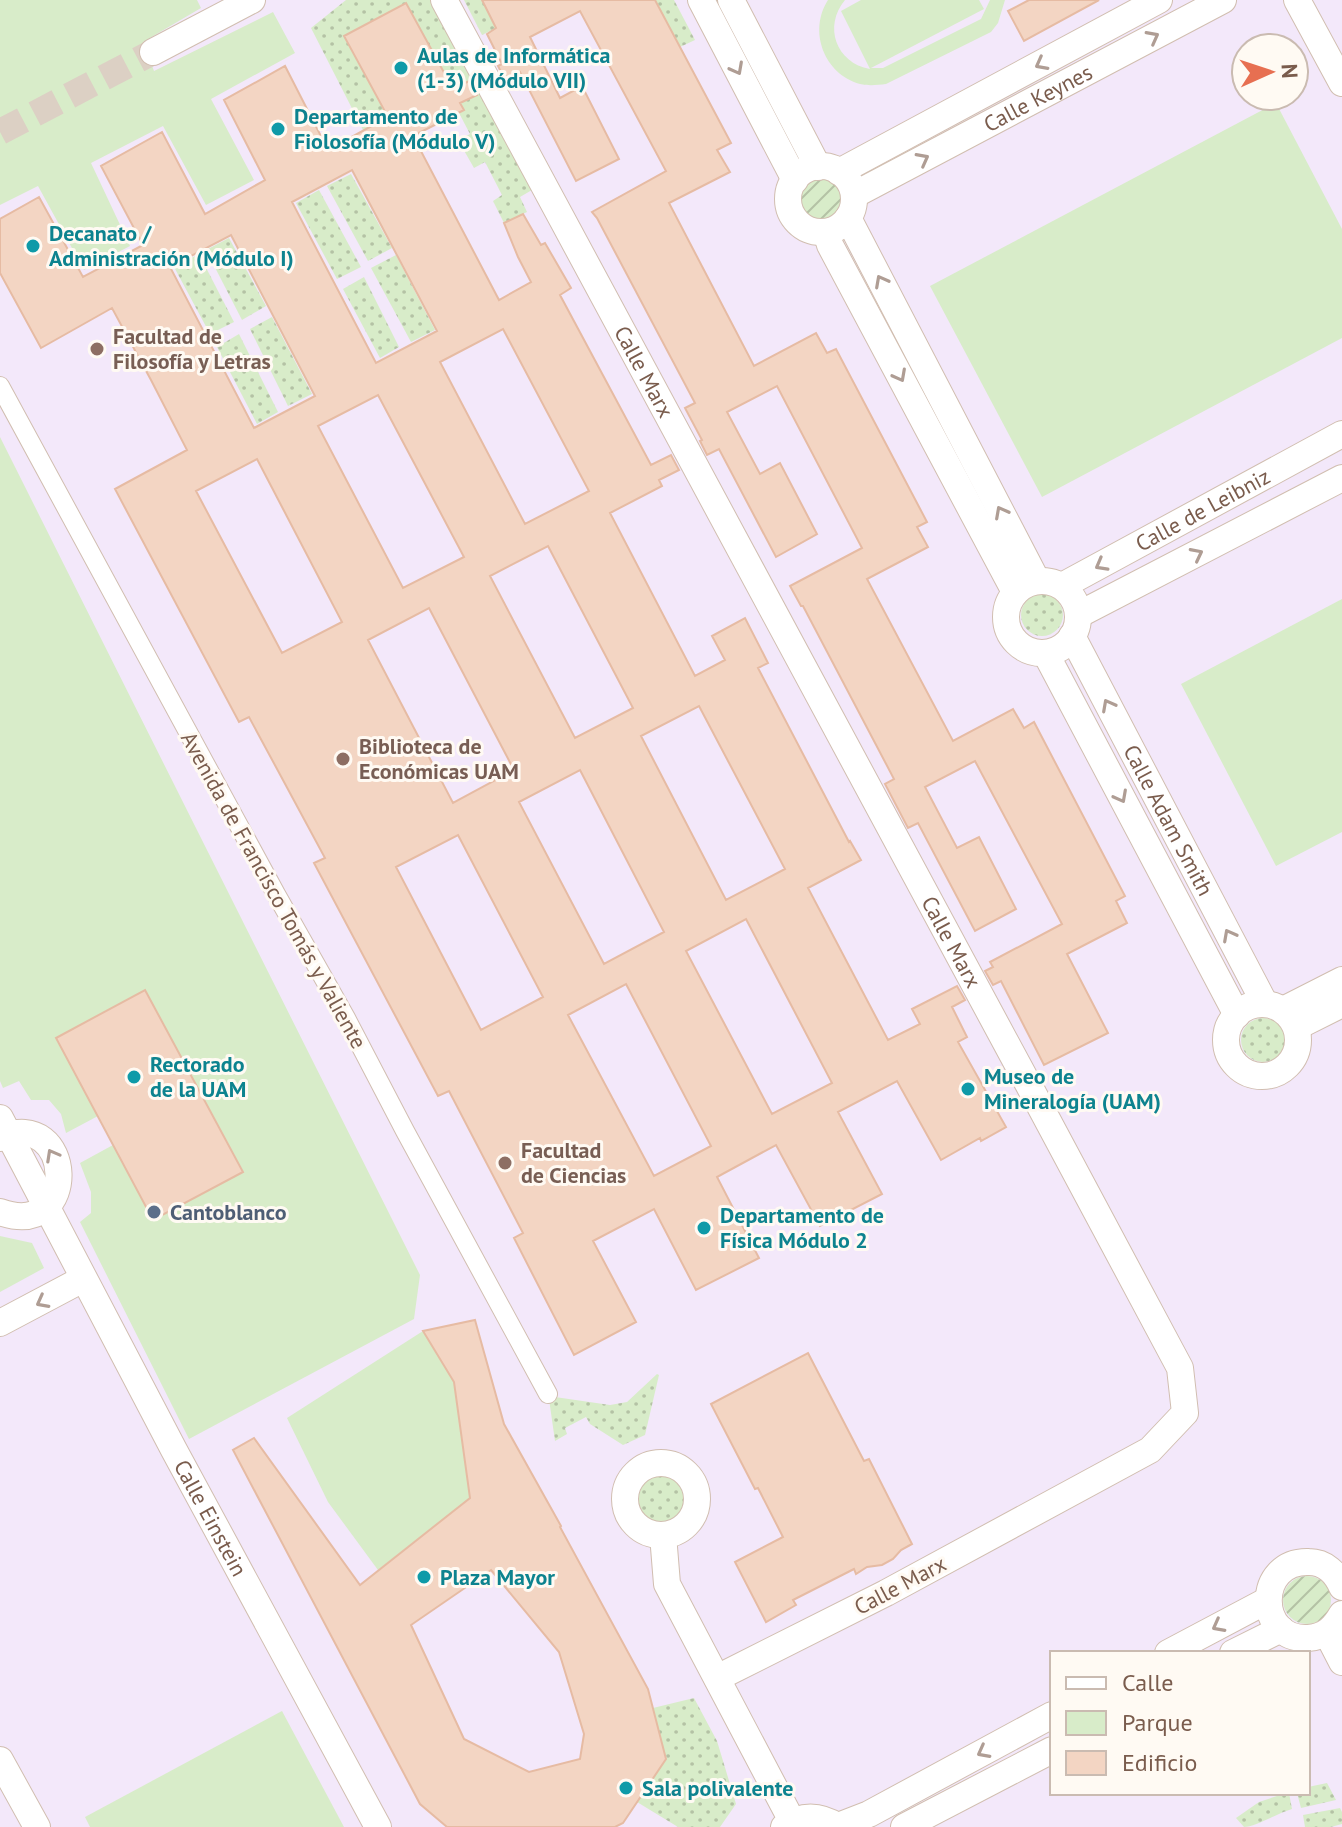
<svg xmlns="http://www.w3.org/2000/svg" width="1342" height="1827" font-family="'PT Sans',sans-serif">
	<defs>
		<pattern id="grass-dots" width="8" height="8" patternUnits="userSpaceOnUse" patternTransform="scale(2)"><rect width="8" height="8" fill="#d8ecc9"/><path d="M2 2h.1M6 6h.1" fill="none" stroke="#b4c2a5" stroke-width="1.8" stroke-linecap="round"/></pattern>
		<pattern id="garden-furrows" width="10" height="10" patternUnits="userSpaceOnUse" patternTransform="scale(2)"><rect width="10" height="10" fill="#d8ecc9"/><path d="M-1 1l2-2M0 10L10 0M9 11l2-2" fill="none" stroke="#b4c2a5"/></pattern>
	</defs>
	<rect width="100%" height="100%" fill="#fdf6ec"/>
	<path fill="#f3e8fa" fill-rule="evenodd" d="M0 0H1342V1827H0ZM1246 48H1294V96H1246ZM1052 1653H1308V1793H1052Z"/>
	<g fill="url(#grass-dots)">
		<polygon points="346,0 431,0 532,190 520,197 527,212 504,223 493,201 502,195 485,162 474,168 458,140 470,134 459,113 464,110 406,3 386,14 375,46 364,25 344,36 388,117 363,130 311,28"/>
		<polygon points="464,0 482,0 496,28 482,35"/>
		<polygon points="655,0 674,0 695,40 680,47"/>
		<polygon points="351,174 392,248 368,261 327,186"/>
		<polygon points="319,190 361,267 337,279 296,203"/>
		<polygon points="229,238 266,306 242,320 206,250"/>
		<polygon points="199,254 234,322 210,334 174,267"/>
		<polygon points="396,255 435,330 411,342 371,268"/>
		<polygon points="364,277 399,347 380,358 343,289"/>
		<polygon points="272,317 312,394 288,406 250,329"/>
		<polygon points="239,334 278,412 257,424 217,347"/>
		<circle cx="1042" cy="615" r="21"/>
		<circle cx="1263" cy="1040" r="22"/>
		<polygon points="657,1374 659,1375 645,1435 623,1445 590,1424 586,1417 565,1428 567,1434 555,1441 549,1399 555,1397 610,1405 627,1402"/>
		<circle cx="660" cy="1499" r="26"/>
		<polygon points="694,1698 717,1741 736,1804 720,1827 678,1827 637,1802 666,1759 653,1708"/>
		<polygon points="1327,1783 1336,1800 1301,1808 1297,1793 1308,1793 1308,1787"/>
		<path d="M1286 1793H1289L1292 1809C1278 1813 1255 1827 1244 1827L1236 1818 1259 1802Z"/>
		<polygon points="1340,1808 1342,1812 1342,1824 1331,1827 1305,1827 1303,1815"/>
	</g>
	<g fill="#d8ecc9">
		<polygon points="0,0 197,0 201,8 143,42 154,71 273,12 295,53 211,99 254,180 206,205 163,126 91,163 130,246 84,270 38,186 0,205"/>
		<path d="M828 0H845C823 26 836 63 870 69L841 11 861 0H979L984 9 871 68H883L981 19 990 0H1005L998 23 991 32 886 84C877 85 869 86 860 84 824 74 808 31 828 0Z"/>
		<polygon points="1276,103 1342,229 1342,338 1042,497 930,286"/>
		<polygon points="0,437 420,1275 414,1319 189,1439 80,1222 91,1213 91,1192 80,1163 113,1145 154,1220 243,1171 145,990 56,1038 98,1116 66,1133 61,1114 49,1100 31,1100 19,1081 3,1088 0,1081"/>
		<polygon points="1342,599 1342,832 1276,866 1181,684"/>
		<polygon points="0,1236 32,1243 44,1268 0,1292"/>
		<polygon points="423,1331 454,1382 470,1498 378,1570 328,1502 287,1418"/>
		<polygon points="282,1711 344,1827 90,1827 85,1817"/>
	</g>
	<g fill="url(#garden-furrows)">
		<circle cx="821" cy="199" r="21"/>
		<circle cx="1307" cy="1600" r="24"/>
	</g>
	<g fill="#f3d5c3" stroke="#e6bba3" stroke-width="2" fill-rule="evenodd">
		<polygon points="482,0 655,0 731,143 717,150 730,172 669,203 754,366 816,333 827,353 836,349 927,522 917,527 928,547 867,579 953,741 1013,709 1024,728 1034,722 1125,896 1116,901 1127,923 1067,954 1108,1033 1044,1065 1001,981 993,985 985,971 993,967 990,962 1062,924 975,761 925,787 957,848 979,837 1016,909 975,931 918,823 908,828 885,784 894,779 803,606 801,606 790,586 862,548 777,386 727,412 760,474 780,463 817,534 776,557 719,449 707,455 700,441 702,440 685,408 695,403 597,218 592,212 666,171 580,11 530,37 560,98 582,86 619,159 576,181 520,72 505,80 498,66 502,64 487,34 496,28"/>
		<polygon points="1029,0 1099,0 1024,41 1008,11"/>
		<path d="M406 3 453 89 469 81 477 95 460 103 464 110 413 136 499 300 531 282 518 257 504 223 523 214 541 245 545 243 571 288 560 295 651 465 671 455 679 470 659 480 662 486 610 513 695 676 725 660 712 636 745 618 768 663 758 668 849 842 850 841 861 860 808 888 888 1040 920 1024 912 1009 957 986 965 1000 952 1007 967 1037 958 1042 1006 1127 981 1141 980 1138 941 1160 897 1081 838 1112 882 1194 820 1226 776 1145 717 1177 759 1258 696 1290 654 1209 593 1241 636 1322 574 1355 514 1238 523 1233 449 1091 438 1096 314 863 325 858 249 717 239 722 115 489 187 450 151 380 112 308 41 348 0 273V219L39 197 83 277 143 245 101 166 162 132 205 214 265 180 224 100 285 66 328 150 388 117 344 36ZM352 170 437 331 376 363 292 202ZM231 235 315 396 254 428 170 267ZM503 329 589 491 525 524 440 362ZM378 395 464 557 403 588 318 426ZM257 459 342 622 282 653 196 491ZM548 546 633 708 575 738 490 576ZM429 608 514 770 453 803 368 640ZM699 706 785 869 726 900 641 736ZM580 770 664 932 604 964 519 802ZM458 835 543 997 481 1030 396 867ZM746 919 832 1083 772 1114 686 951ZM626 984 711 1146 654 1176 568 1015Z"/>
		<polygon points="145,990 243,1172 153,1220 56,1038"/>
		<path d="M475 1320 504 1424 561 1526 560 1527 648 1689 666 1759 623 1823 615 1827H447L420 1804 233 1450 254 1438 360 1585 470 1498 454 1382 423 1331ZM491 1570 559 1652 584 1734 580 1759 529 1772 464 1739 411 1625Z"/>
		<polygon points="808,1353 864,1461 869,1459 912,1544 901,1550 893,1559 882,1565 867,1567 856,1574 854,1569 793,1600 796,1605 766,1622 735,1562 783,1537 758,1488 755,1489 711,1404"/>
	</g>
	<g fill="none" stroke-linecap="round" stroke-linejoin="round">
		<polyline stroke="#dcd0c4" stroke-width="26" stroke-dasharray="26 13" stroke-linecap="butt" points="0,132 153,52"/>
		<g stroke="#d1beb0" stroke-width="20">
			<polyline id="pedestrian" points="0,386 276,894 346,1018 405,1131 548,1394"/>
		</g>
		<g stroke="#d1beb0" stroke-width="28">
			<g id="minor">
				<path id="s1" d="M444 0 1033 1093 1180 1368 1185 1413 1150 1450 886 1593 717 1678"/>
				<polyline points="701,0 795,180"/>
				<polyline points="731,0 818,167"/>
				<polyline points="1297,0 1342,83"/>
				<polyline points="153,52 252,0"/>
				<circle cx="821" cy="199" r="33"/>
				<polyline points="839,172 1159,0"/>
				<path id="s2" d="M854 195 1223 0"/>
				<polyline points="848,218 1037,581"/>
				<polyline points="826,232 830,245 1015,592"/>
				<circle cx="1042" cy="617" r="36"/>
				<path id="s3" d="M1062 586 1342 434"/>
				<polyline points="1078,615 1342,478"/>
				<path id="s4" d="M1072 636 1265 1004"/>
				<polyline points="1046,654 1237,1015"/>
				<circle cx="1262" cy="1040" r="36"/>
				<polyline points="1283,1010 1342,980"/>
				<polyline points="1296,1027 1342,1004"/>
				<path id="s5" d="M0 1118 174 1450 378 1827"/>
				<path d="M0 1138C74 1105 82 1241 0 1212"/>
				<polyline points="0,1323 83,1279"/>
				<circle cx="661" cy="1499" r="36"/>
				<polyline points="663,1535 667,1584 792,1821"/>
				<path d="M1342 1587C1336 1573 1325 1562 1309 1562 1255 1560 1256 1641 1308 1638 1325 1637 1334 1628 1342 1614"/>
				<polyline points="1327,1633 1342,1662"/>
				<polyline points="1168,1653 1268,1600"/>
				<polyline points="1233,1653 1281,1629"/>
				<polyline points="0,1760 37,1827"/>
				<polyline points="838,1826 869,1814 1052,1715"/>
				<path d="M784 1827C802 1814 820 1815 839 1827"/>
				<polyline points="904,1827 1052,1750"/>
			</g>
		</g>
		<use href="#pedestrian" stroke="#fff" stroke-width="18"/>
		<use href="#minor" stroke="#fff" stroke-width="26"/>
	</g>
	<defs><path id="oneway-chevron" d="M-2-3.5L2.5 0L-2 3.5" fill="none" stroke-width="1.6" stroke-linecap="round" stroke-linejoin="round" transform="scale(2)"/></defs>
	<g stroke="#af9d94">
		<use href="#oneway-chevron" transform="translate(1153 37) rotate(-28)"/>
		<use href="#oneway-chevron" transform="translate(1041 64) rotate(152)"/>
		<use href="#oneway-chevron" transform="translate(737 69) rotate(62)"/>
		<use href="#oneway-chevron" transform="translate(923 159) rotate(-28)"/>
		<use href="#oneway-chevron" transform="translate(881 281) rotate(-118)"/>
		<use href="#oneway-chevron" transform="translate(900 376) rotate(62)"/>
		<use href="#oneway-chevron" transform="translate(1001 512) rotate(-118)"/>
		<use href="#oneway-chevron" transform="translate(1197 554) rotate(-27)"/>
		<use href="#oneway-chevron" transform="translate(1101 565) rotate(151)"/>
		<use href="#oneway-chevron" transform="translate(1108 705) rotate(-118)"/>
		<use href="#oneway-chevron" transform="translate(1121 797) rotate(62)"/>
		<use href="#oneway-chevron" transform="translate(1229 935) rotate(-118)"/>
		<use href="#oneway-chevron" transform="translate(52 1155) rotate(-119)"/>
		<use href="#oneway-chevron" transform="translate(42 1302) rotate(152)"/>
		<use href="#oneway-chevron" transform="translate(1218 1626) rotate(152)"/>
		<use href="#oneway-chevron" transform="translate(983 1752) rotate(152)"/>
	</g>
	<g fill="#0f9aa8" stroke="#fffaf3" stroke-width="3">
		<circle cx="401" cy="68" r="8"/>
		<circle cx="278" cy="129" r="8"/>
		<circle cx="33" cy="246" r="8"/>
		<circle cx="134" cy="1077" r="8"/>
		<circle cx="968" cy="1089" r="8"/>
		<circle cx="704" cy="1228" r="8"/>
		<circle cx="424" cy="1577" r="8"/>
		<circle cx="626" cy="1788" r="8"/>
	</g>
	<g fill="#8d6e63" stroke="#fffaf3" stroke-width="3">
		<circle cx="97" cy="349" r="8"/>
		<circle cx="343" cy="759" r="8"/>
		<circle cx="505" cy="1163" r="8"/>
	</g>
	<circle fill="#5c6f8a" stroke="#fffaf3" stroke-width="3" cx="154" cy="1212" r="8"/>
	<g text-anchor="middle" stroke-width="6" stroke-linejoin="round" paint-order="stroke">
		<g font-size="22" font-weight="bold" fill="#0d838f" stroke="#fffaf3" text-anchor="start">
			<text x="417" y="63">Aulas de Informática<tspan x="417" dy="25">(1-3) (Módulo VII)</tspan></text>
			<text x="294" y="124">Departamento de<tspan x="294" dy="25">Fiolosofía (Módulo V)</tspan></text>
			<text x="49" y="241">Decanato /<tspan x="49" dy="25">Administración (Módulo I)</tspan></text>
			<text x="150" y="1072">Rectorado<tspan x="150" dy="25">de la UAM</tspan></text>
			<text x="984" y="1084">Museo de<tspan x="984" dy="25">Mineralogía (UAM)</tspan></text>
			<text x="720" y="1223">Departamento de<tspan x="720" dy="25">Física Módulo 2</tspan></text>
			<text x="440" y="1585">Plaza Mayor</text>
			<text x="642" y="1796">Sala polivalente</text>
		</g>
		<g font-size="22" fill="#7a5c4d" stroke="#fffaf3">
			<text dy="8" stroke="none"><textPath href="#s2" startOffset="208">Calle Keynes</textPath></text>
			<text dy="8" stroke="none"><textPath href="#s1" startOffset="422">Calle Marx</textPath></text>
			<text dy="8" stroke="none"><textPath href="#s3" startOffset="160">Calle de Leibniz</textPath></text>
			<text dy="8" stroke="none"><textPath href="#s4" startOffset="208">Calle Adam Smith</textPath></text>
			<text transform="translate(274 890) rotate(61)" y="8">Avenida de Francisco Tomás y Valiente</text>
			<text dy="8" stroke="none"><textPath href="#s1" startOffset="1070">Calle Marx</textPath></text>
			<text dy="8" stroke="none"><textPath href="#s5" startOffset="452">Calle Einstein</textPath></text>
			<text transform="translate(900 1585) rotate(-28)" y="8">Calle Marx</text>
		</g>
		<g font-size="22" font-weight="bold" fill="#785e54" stroke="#fffaf3" text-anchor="start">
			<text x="113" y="344">Facultad de<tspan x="113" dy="25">Filosofía y Letras</tspan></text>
			<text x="359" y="754">Biblioteca de<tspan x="359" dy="25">Económicas UAM</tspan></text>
			<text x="521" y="1158">Facultad<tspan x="521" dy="25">de Ciencias</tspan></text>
		</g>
		<g font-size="22" font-weight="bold" fill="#4e5e75" stroke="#fffaf3" text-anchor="start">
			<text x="170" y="1220">Cantoblanco</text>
		</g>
	</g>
	<rect x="1050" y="1651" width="260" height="144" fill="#fffaf3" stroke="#cabbb1" stroke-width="2"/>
	<rect x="1066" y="1677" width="40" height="12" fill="#ffffff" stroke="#cabbb1" stroke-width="2"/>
	<text x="1122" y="1691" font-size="24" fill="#7a5c4d">Calle</text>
	<rect x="1066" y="1711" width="40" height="24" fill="#d8ecc9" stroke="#cabbb1" stroke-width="2"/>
	<text x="1122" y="1731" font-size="24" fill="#7a5c4d">Parque</text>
	<rect x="1066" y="1751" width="40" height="24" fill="#f3d5c3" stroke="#cabbb1" stroke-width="2"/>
	<text x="1122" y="1771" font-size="24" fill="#7a5c4d">Edificio</text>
	<g transform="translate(1270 72) rotate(87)"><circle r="38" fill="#fffaf3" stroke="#cabbb1" stroke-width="2"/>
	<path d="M0-6L14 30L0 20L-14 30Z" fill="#e76f51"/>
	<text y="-12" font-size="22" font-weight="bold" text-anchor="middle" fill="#7a5c4d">N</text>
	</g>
</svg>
